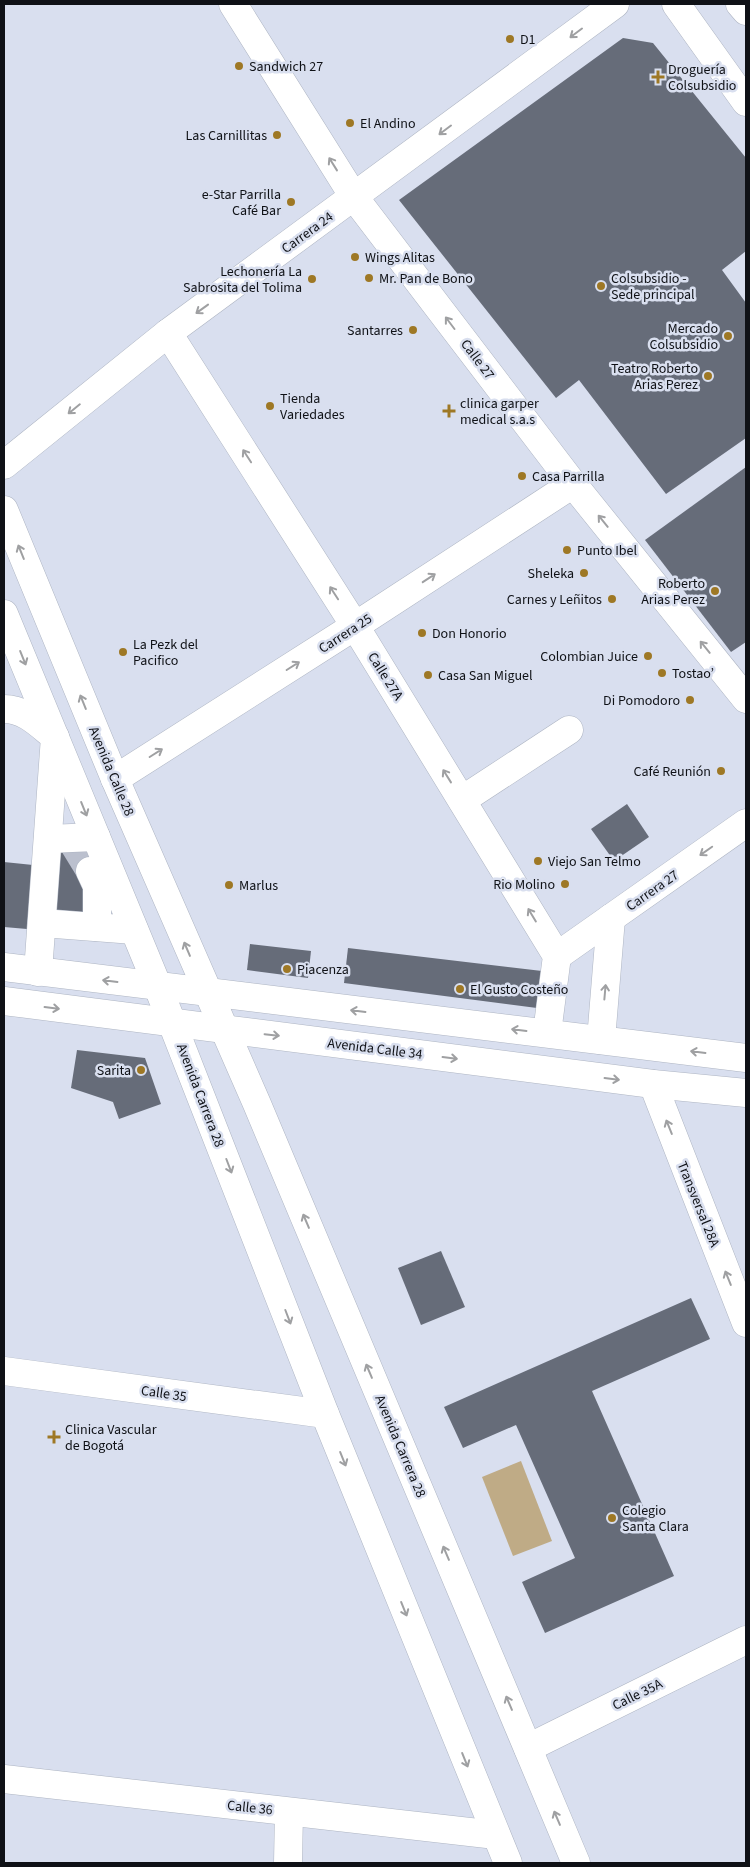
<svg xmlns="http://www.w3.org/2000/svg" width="750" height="1867" font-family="'Source Sans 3',sans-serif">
	<rect width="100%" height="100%" fill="#d9dfef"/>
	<polygon fill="#bfab86" points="521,1461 552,1541 513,1556 482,1477"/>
	<g fill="#666c79">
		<polygon points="623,38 653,43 746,158 746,251 722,270 746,303 746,438 666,494 579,380 556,398 399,200"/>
		<polygon points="746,467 746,642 731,652 645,540"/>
		<polygon points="627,804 649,837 614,861 591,829"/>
		<polygon points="58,844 92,847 86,917 52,914"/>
		<polygon points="4,862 33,865 27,929 4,927"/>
		<polygon points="250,944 311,951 308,978 247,970"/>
		<polygon points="348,948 542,971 537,1008 344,983"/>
		<polygon points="77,1050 145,1058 161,1104 119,1119 113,1102 71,1088"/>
		<polygon points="441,1251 465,1307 421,1325 398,1268"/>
		<polygon points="691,1298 710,1339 592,1391 674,1576 545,1633 522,1582 575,1558 516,1425 463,1448 444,1407"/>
	</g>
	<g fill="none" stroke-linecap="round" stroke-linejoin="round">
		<polyline stroke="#bbc0ce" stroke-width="28" stroke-dasharray="28 14" stroke-linecap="butt" points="74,845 90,871"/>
		<g stroke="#aeb5c3" stroke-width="29">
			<g id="minor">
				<polyline points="233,4 354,197 573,484 746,699"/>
				<polyline points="740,4 746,11"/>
				<polyline points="168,333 355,626 557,956 547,1033"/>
				<polyline points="4,465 168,333 615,4"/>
				<path d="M4 709C25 709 39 724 55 737L38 972"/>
				<polyline points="115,779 355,626 573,484"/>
				<polyline points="462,800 569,730"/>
				<polyline points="48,839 96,837"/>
				<polyline points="90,871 97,886 97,927"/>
				<polyline points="42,923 134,930"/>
				<polyline points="557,956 746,823"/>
				<polyline points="601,1040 611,918"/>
				<polyline points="653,1084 746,1323"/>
				<polyline points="4,1371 325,1414"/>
				<polyline points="528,1748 746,1640"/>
				<polyline points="4,1779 496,1835"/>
				<polyline points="288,1863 289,1812"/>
			</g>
		</g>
		<g stroke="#aeb5c3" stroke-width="29">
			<g id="major">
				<polyline points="676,4 746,102"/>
				<polyline points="4,510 115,779 257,1104 576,1863"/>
				<polyline points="4,614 158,987 325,1414 508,1863"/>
				<polyline points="4,967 746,1058"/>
				<polyline points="4,1001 653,1084 746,1093"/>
			</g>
		</g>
		<use href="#minor" stroke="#fff" stroke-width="28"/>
		<use href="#major" stroke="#fff" stroke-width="28"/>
	</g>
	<defs><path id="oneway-shaft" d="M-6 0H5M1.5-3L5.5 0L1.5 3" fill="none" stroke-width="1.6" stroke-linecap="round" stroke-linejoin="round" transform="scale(1.25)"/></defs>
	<g stroke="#9fa0a2">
		<use href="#oneway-shaft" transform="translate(576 33) rotate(143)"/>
		<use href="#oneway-shaft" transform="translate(445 130) rotate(143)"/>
		<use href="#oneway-shaft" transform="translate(333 164) rotate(-122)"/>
		<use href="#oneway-shaft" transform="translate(202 309) rotate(144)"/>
		<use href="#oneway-shaft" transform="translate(450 323) rotate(-127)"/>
		<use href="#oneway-shaft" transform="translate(74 409) rotate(141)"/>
		<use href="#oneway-shaft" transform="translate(247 456) rotate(-123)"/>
		<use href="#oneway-shaft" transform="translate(603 521) rotate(-129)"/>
		<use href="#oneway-shaft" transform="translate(21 552) rotate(-112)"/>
		<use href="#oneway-shaft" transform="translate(429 578) rotate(-33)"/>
		<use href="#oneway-shaft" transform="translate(334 593) rotate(-123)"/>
		<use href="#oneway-shaft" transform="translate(705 647) rotate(-129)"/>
		<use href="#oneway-shaft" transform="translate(23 658) rotate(68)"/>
		<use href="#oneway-shaft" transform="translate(293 666) rotate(-32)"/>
		<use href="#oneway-shaft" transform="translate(83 702) rotate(-112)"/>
		<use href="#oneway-shaft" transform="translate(156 753) rotate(-32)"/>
		<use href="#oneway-shaft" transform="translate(447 776) rotate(-122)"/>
		<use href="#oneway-shaft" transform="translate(84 809) rotate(68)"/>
		<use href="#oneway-shaft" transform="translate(706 851) rotate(145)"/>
		<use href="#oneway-shaft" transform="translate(532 915) rotate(-121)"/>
		<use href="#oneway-shaft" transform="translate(187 949) rotate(-113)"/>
		<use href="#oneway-shaft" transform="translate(110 981) rotate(-173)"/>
		<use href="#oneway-shaft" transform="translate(605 992) rotate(-85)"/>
		<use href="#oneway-shaft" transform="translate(52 1008) rotate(7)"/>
		<use href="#oneway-shaft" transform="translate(358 1011) rotate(-173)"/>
		<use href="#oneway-shaft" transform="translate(519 1030) rotate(-173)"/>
		<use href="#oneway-shaft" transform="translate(272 1035) rotate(6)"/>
		<use href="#oneway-shaft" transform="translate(698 1052) rotate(-173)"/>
		<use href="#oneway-shaft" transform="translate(450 1058) rotate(7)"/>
		<use href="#oneway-shaft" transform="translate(612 1079) rotate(7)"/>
		<use href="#oneway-shaft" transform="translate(669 1127) rotate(-112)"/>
		<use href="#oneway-shaft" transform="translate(229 1166) rotate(69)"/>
		<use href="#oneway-shaft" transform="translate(306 1221) rotate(-113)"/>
		<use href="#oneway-shaft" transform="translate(728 1278) rotate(-112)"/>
		<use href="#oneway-shaft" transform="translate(288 1317) rotate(69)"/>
		<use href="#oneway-shaft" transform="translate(369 1371) rotate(-113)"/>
		<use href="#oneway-shaft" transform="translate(343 1459) rotate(68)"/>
		<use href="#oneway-shaft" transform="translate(446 1553) rotate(-113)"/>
		<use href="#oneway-shaft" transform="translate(404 1609) rotate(68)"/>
		<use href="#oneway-shaft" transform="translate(509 1703) rotate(-113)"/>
		<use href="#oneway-shaft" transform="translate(465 1760) rotate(68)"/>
		<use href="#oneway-shaft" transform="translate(557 1818) rotate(-113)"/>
	</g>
	<g fill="#9e7825" stroke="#d9dfef" stroke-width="2">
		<circle cx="510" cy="39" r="5"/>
		<circle cx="239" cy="66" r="5"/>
		<path d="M655.5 69.5h5v5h5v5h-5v5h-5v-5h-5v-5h5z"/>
		<circle cx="350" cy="123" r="5"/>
		<circle cx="277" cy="135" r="5"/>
		<circle cx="291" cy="202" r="5"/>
		<circle cx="355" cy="257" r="5"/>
		<circle cx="369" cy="278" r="5"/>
		<circle cx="312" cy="279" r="5"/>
		<circle cx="601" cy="286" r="5"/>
		<circle cx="413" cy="330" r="5"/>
		<circle cx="728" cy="336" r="5"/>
		<circle cx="708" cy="376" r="5"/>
		<circle cx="270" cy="406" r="5"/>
		<path d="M446.5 403.5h5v5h5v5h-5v5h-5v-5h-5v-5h5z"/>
		<circle cx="522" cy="476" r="5"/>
		<circle cx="567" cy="550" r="5"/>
		<circle cx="584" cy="573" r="5"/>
		<circle cx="715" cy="591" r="5"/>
		<circle cx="612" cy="599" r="5"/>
		<circle cx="422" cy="633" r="5"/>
		<circle cx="123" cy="652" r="5"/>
		<circle cx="648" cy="656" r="5"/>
		<circle cx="662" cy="673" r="5"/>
		<circle cx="428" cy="675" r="5"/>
		<circle cx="690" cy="700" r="5"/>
		<circle cx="721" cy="771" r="5"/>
		<circle cx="538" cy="861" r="5"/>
		<circle cx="565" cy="884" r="5"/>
		<circle cx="229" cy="885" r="5"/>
		<circle cx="287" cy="969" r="5"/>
		<circle cx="460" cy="989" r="5"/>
		<circle cx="141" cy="1070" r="5"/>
		<path d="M51.5 1429.5h5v5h5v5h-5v5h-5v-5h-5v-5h5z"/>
		<circle cx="612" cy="1518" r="5"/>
	</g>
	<g text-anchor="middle" stroke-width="5" stroke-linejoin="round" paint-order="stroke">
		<g font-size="14" fill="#0f1116" stroke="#d9dfef" text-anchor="start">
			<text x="520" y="44">D1</text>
			<text x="249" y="71">Sandwich 27</text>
			<text x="668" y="74">Droguería<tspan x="668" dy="16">Colsubsidio</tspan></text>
			<text x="360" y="128">El Andino</text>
			<text x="267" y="140" text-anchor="end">Las Carnillitas</text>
			<text x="281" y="199" text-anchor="end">e-Star Parrilla<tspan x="281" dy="16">Café Bar</tspan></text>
			<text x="365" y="262">Wings Alitas</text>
			<text x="302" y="276" text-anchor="end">Lechonería La<tspan x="302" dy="16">Sabrosita del Tolima</tspan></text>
			<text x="379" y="283">Mr. Pan de Bono</text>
			<text x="611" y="283">Colsubsidio -<tspan x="611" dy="16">Sede principal</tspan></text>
			<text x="718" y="333" text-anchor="end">Mercado<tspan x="718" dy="16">Colsubsidio</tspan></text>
			<text x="403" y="335" text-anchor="end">Santarres</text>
			<text x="698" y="373" text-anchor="end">Teatro Roberto<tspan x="698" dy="16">Arias Perez</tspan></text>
			<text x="280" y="403">Tienda<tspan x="280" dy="16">Variedades</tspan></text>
			<text x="460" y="408">clinica garper<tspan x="460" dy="16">medical s.a.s</tspan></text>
			<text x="532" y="481">Casa Parrilla</text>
			<text x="577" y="555">Punto Ibel</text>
			<text x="574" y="578" text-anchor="end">Sheleka</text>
			<text x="705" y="588" text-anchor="end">Roberto<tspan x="705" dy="16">Arias Perez</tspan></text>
			<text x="602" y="604" text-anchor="end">Carnes y Leñitos</text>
			<text x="432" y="638">Don Honorio</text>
			<text x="133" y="649">La Pezk del<tspan x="133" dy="16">Pacifico</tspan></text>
			<text x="638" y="661" text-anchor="end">Colombian Juice</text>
			<text x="672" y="678">Tostao’</text>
			<text x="438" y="680">Casa San Miguel</text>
			<text x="680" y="705" text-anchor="end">Di Pomodoro</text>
			<text x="711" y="776" text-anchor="end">Café Reunión</text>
			<text x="548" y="866">Viejo San Telmo</text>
			<text x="555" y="889" text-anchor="end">Rio Molino</text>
			<text x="239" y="890">Marlus</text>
			<text x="297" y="974">Piacenza</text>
			<text x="470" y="994">El Gusto Costeño</text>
			<text x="131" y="1075" text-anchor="end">Sarita</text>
			<text x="65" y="1434">Clinica Vascular<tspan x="65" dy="16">de Bogotá</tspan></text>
			<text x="622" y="1515">Colegio<tspan x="622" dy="16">Santa Clara</tspan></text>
		</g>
		<g font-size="14" fill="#0f1116" stroke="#d9dfef">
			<text transform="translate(307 232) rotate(-36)" y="5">Carrera 24</text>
			<text transform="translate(478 359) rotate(53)" y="5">Calle 27</text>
			<text transform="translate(345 633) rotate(-33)" y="5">Carrera 25</text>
			<text transform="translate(386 676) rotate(58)" y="5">Calle 27A</text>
			<text transform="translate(112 771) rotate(67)" y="5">Avenida Calle 28</text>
			<text transform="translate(652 890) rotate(-35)" y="5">Carrera 27</text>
			<text transform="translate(375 1048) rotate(7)" y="5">Avenida Calle 34</text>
			<text transform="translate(201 1095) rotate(69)" y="5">Avenida Carrera 28</text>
			<text transform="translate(699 1204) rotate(68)" y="5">Transversal 28A</text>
			<text transform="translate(164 1393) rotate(8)" y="5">Calle 35</text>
			<text transform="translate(401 1446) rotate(67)" y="5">Avenida Carrera 28</text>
			<text transform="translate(637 1694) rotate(-26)" y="5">Calle 35A</text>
			<text transform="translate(250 1807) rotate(6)" y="5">Calle 36</text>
		</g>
	</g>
	<rect width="750" height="1867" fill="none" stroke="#0f1116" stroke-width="10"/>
</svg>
